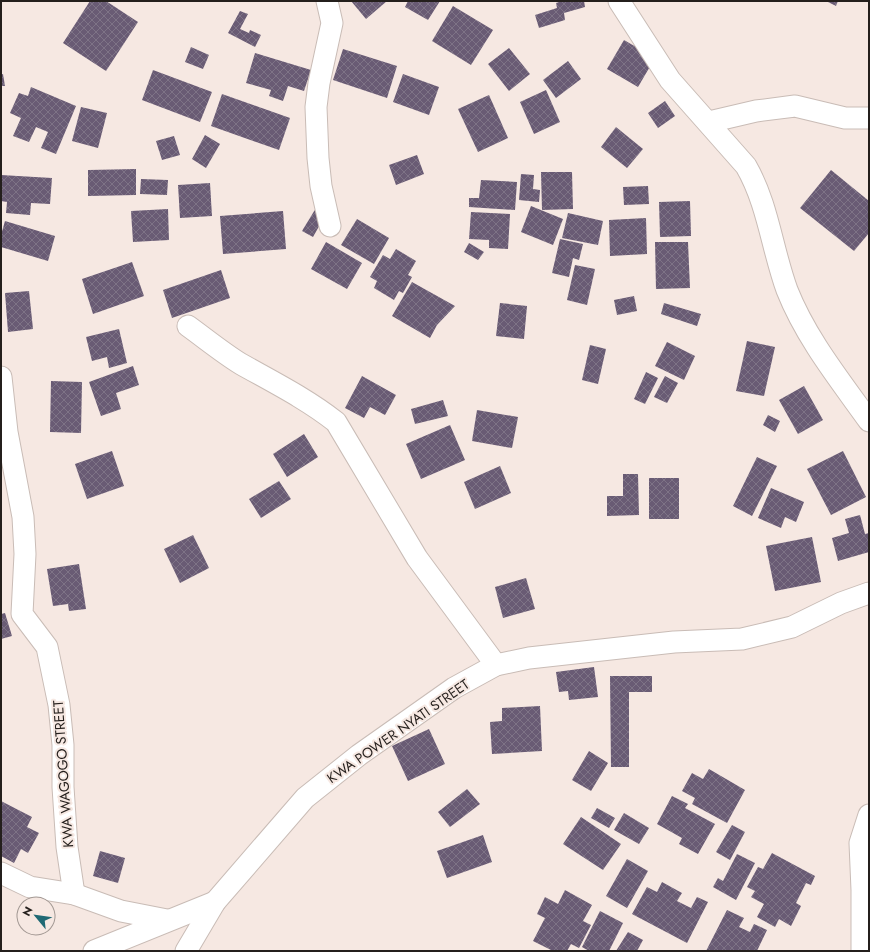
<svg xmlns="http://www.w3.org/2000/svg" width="870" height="952" font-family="Jost,sans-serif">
	<defs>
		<pattern id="building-cross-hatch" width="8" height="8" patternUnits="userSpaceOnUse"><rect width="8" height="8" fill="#695b74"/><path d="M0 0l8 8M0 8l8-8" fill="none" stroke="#7e7386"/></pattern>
	</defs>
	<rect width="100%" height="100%" fill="#f6e8e2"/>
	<g fill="url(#building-cross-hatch)">
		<polygon points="90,1 106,1 138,22 106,71 63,43"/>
		<polygon points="351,1 387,1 366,19"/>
		<polygon points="408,1 440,1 428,20 405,7"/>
		<polygon points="562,1 584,1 585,7 564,13 565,20 539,28 535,15 557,8 556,3"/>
		<polygon points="826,1 838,1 836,6"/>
		<polygon points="453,6 493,30 471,65 432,41"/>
		<polygon points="240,11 248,14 240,29 249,33 250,30 261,35 255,47 228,33"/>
		<polygon points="624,40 655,58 638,87 607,69"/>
		<polygon points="191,47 209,55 203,69 185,62"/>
		<polygon points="509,48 530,74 509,91 488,64"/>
		<polygon points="343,49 397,66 387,98 333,80"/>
		<polygon points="255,53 311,70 304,91 288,86 283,101 269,96 271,90 246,83"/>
		<polygon points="568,61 581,79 556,98 543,80"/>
		<polygon points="153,70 212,92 200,122 142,100"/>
		<polygon points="1,74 3,74 5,86 1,86"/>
		<polygon points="403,74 439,87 429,115 393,102"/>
		<polygon points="31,87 76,106 56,154 41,148 48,132 36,127 29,142 13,136 21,118 10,113 19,93 28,96"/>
		<polygon points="546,90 560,122 534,134 520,102"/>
		<polygon points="222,94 290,118 279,150 211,126"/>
		<polygon points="489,95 508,138 478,152 458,109"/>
		<polygon points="665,101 675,116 658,128 648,113"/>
		<polygon points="81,107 107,113 98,148 72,141"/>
		<polygon points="616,127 643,149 627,168 601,147"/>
		<polygon points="205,135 220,144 206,168 192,159"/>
		<polygon points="174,136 180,155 162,160 156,141"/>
		<polygon points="417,155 424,174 396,185 389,165"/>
		<polygon points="136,169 136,195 88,196 88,170"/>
		<polygon points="831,170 869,201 869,233 854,251 800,208"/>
		<polygon points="541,172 572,172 573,209 542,210"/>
		<polygon points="521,174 534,175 533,189 540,190 539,202 519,200"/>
		<polygon points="1,175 52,178 50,204 31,203 30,215 6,213 7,202 1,201"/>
		<polygon points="141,179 168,180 167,195 140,194"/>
		<polygon points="481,180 517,182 515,210 469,207 469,198 479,198"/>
		<polygon points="210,183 212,216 180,218 178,185"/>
		<polygon points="648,186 649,204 624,205 623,187"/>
		<polygon points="690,201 691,236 660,237 659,202"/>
		<polygon points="531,206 563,219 553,245 521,232"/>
		<polygon points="316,208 326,214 313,237 302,231"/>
		<polygon points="168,209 169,240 133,242 131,211"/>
		<polygon points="283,211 286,249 223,254 220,216"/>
		<polygon points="471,212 510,214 508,249 489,248 489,240 469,239"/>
		<polygon points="568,213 603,221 598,245 562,238"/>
		<polygon points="646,218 647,254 610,256 609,220"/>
		<polygon points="357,219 389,238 374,264 341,245"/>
		<polygon points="5,221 55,236 48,261 1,247 1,235"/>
		<polygon points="560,239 583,244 579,260 573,258 569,277 552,273"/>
		<polygon points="326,242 362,263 347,289 311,269"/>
		<polygon points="655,242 688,242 690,288 656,289"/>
		<polygon points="469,243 484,252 478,260 464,252"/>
		<polygon points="396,249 416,261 408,275 412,277 403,293 399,291 394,300 374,288 377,281 370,277 383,255 390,259"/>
		<polygon points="132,262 144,296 93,314 82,279"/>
		<polygon points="575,265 595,269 587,305 567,300"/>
		<polygon points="221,270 230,298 172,318 163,290"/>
		<polygon points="412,282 455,306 437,325 430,338 392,316"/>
		<polygon points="29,291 33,329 8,332 5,293"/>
		<polygon points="634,296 637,311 617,315 614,300"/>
		<polygon points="500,303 527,306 524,339 496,336"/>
		<polygon points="664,303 701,314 697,326 661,314"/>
		<polygon points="119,329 127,363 109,368 107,357 92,361 86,337"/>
		<polygon points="747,341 775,347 764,396 736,391"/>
		<polygon points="667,342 695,356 684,380 655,366"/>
		<polygon points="590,345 606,349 598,384 582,380"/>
		<polygon points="133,366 139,385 116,393 121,409 101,416 89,382"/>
		<polygon points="646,372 658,378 645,404 634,399"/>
		<polygon points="362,376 396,395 385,415 370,407 364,418 345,408"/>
		<polygon points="665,376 678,383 667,403 654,397"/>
		<polygon points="51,381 82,382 81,433 50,432"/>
		<polygon points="804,386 823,420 798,434 779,400"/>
		<polygon points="443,400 448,416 415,424 411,409"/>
		<polygon points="477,410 518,417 512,448 472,441"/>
		<polygon points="768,415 780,421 775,432 763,425"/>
		<polygon points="450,425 465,460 421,479 406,444"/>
		<polygon points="304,434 318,457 287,477 273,454"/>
		<polygon points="112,451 124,486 87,499 75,464"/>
		<polygon points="843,451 866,497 831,515 807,469"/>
		<polygon points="757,457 777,466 752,516 733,506"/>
		<polygon points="500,466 511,493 475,509 464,482"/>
		<polygon points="623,474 638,474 639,515 607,516 607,496 623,496"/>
		<rect x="649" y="478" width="30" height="41"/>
		<polygon points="279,481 291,499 261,518 249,499"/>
		<polygon points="771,488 804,502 796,522 785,517 781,528 758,518"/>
		<polygon points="860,515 865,534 869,533 869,552 838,561 832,538 849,533 845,519"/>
		<polygon points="193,535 209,568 180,583 164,549"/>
		<polygon points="812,537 821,582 775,591 766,546"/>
		<polygon points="79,564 86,609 69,611 68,604 53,606 47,569"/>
		<polygon points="526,578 535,609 503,618 495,587"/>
		<polygon points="5,613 12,636 1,639 1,614"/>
		<polygon points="594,667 598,697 569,700 568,691 559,692 556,672"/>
		<polygon points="610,676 652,676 652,692 629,692 629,767 611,767"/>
		<polygon points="540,706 542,751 492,754 490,722 502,721 502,708"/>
		<polygon points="429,729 445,764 408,781 392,746"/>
		<polygon points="589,751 608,763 591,791 572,780"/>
		<polygon points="709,769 745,790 727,823 692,804 695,798 682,791 692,773 703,779"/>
		<polygon points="467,789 480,804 450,827 438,812"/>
		<polygon points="672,796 688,804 685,808 715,824 698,854 679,844 682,838 657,824"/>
		<polygon points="1,801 32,817 27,827 39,833 28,853 21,849 14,863 1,856"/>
		<polygon points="597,808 615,818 609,828 591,818"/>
		<polygon points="624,813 649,828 639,844 614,830"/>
		<polygon points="581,817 621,844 603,870 563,844"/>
		<polygon points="732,825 745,832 730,860 716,852"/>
		<polygon points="483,835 492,862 447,878 437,851"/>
		<polygon points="100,851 125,858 118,883 93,876"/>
		<polygon points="772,853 815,876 811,885 806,883 796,903 801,906 791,926 779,919 775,927 757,917 764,904 751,897 755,891 747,887 758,867 763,869"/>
		<polygon points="737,854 755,863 736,900 713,887 718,878 723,881"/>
		<polygon points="627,859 648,871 627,908 606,896"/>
		<polygon points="662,882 682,893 677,901 691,908 697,897 708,902 687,943 632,914 647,887 657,892"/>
		<polygon points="565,890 592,905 583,921 591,925 579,948 571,944 567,951 553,951 533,941 545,918 537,914 545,897 558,904"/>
		<polygon points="727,910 744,918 739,927 750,932 754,924 767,930 757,951 706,951"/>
		<polygon points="600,911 623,923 609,951 589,951 582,947"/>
		<polygon points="628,932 643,940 637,951 616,951"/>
	</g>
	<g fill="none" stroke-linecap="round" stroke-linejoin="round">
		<g stroke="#c9bcb6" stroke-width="23">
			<g id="street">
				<polyline points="327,1 332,23 319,83 316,107 318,158 321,186 330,226"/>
				<path d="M619 1 670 80 746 166C768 204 772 249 787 290 806 338 839 379 869 421"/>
				<polyline points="709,122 756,111 795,106 845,118 869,118"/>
				<path d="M188 326C206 339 223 353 241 364 273 382 307 399 336 422L417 558 496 665"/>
				<polyline points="1,377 7,432 23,517 25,554 22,614 47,647 59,705 63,745 63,787 67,847 74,894"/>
				<polyline points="1,873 30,887 74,894 121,911 167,920"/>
				<polyline points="94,951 215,902"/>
				<polyline points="186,951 215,902 305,798 359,755 454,688 496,665 529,658 674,642 742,639 792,627 841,603 869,593"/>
				<polyline points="862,951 862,890 860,843 869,815"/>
			</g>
		</g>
		<use href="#street" stroke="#fff" stroke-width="21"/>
	</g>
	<g text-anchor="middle" stroke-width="4" stroke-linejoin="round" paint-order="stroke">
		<g font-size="14" fill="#241f1c" stroke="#f6e8e2">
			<text transform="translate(398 731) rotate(-35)" y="5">KWA POWER NYATI STREET</text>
			<text transform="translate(63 774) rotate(-94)" y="5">KWA WAGOGO STREET</text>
		</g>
	</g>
	<rect width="870" height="952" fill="none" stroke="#241f1c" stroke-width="4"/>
	<g transform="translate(36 916) rotate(299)"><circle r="19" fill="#f6e8e2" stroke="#a29893"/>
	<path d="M0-3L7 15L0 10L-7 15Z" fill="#1f6974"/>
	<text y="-6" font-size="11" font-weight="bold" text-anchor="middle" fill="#241f1c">N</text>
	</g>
</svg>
